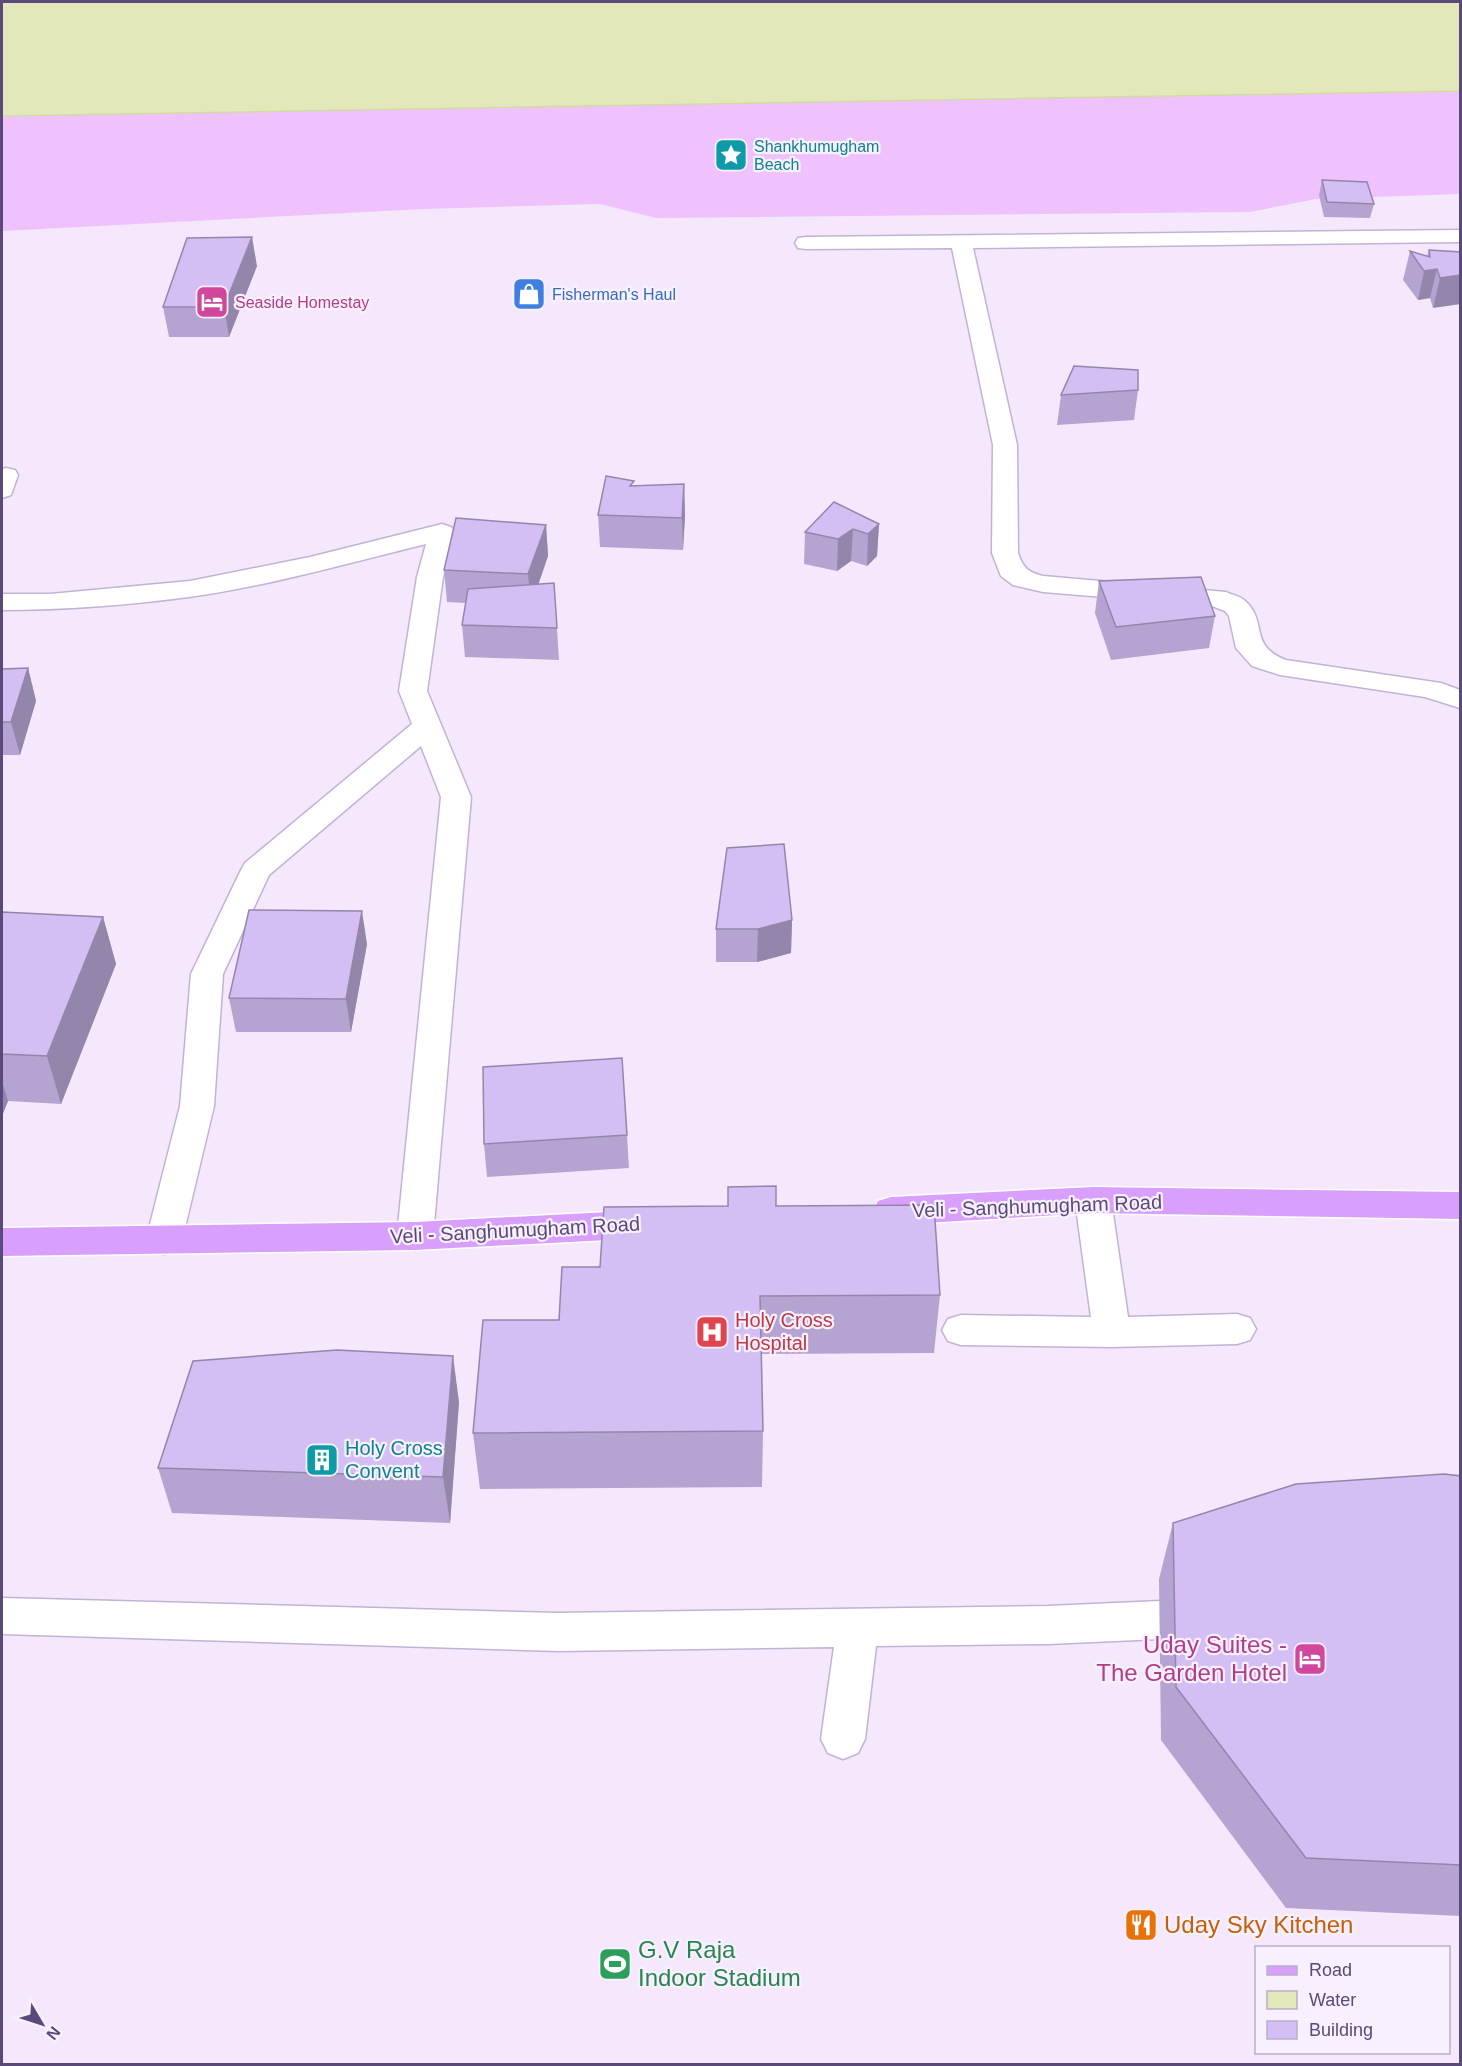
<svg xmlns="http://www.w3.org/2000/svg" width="1462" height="2066" font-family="Helvetica,sans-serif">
	<rect width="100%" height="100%" fill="#f5e8fd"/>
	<polygon fill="#efc2fd" points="1460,91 1460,194 1316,199 1250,212 656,218 600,204 424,209 2,231 2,116"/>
	<polygon fill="#e3e8bb" stroke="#d3dba1" stroke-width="1.5" points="2,2 1460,2 1460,91 2,116"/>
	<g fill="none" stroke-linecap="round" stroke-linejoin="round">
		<g stroke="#c1b3d5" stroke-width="3">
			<g id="minor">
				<path d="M1460 230V242L973 248 1017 445 1018 553C1023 568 1028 572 1043 576L1226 592C1232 595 1240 596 1244 600 1269 621 1247 645 1286 660L1441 683 1460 690V708L1425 697 1280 675 1252 666 1236 648 1229 616 1225 611 1212 606 1043 592 1013 585 1001 576 992 553 993 445 952 248 806 249 798 248 795 243 798 238 806 237Z"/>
				<polygon points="6,468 15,470 18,475 11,495 2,498 2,469"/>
				<path d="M442 524 451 527 455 532 443 577 427 691 471 797 433 1236 428 1246 415 1250 402 1246 397 1236 441 797 421 746 269 875 223 974 214 1106 182 1240 177 1250 164 1254 151 1250 146 1240 180 1106 191 974 241 870 245 863 412 724 399 691 417 577 426 544C348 563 269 586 189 597 128 605 64 610 2 610V594H50L190 581 310 557Z"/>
				<polygon points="1093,1187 1106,1190 1111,1200 1128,1317 1237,1314 1250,1318 1256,1329 1250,1340 1237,1344 1112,1347 961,1345 948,1341 942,1330 948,1319 961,1315 1091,1317 1075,1200 1080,1190"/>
				<polygon points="2,1598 558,1613 1048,1606 1205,1599 1220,1605 1226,1618 1220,1631 1205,1637 1048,1644 876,1646 865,1739 858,1753 843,1759 828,1753 821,1739 834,1647 558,1651 2,1634"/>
			</g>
		</g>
		<g stroke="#fff" stroke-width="3">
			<g id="major">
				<polygon points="1093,1187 1460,1192 1460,1219 1093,1213 891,1225 878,1221 873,1211 878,1201 891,1197"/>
				<polygon points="647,1210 660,1214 665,1224 660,1234 647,1238 415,1250 2,1256 2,1228 415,1222"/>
			</g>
		</g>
		<use href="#minor" fill="#fff" fill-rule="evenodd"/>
		<use href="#major" fill="#d99ffd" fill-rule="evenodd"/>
	</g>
	<g fill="#b5a4d2">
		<polygon points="1322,180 1374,204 1370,218 1324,217 1319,195"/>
		<polygon points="1429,250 1461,252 1433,308 1430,298 1418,300 1403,280 1410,251 1427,256"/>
		<polygon points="257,266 229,337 169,337 163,307"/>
		<polygon points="1138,390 1134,420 1057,425 1061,395"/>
		<polygon points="684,484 685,515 683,550 600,547 598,515 634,486"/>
		<polygon points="879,524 877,556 867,566 851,561 837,571 804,564 805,532"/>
		<polygon points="546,525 548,556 538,584 554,583 559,660 465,657 462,625 466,603 447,602 444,570"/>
		<polygon points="1099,581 1215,616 1209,648 1111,660 1095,613"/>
		<polygon points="28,668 36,701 20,755 2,755 2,669"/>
		<polygon points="2,912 103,917 116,964 61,1104 8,1101 2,1116"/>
		<polygon points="792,920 791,953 757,962 716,962 716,929"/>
		<polygon points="367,944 351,1032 236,1032 229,998"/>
		<polygon points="627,1135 629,1168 487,1177 484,1144"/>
		<polygon points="776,1206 940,1295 934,1353 761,1354 763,1431 762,1487 480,1489 473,1433 600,1267"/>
		<polygon points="459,1402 450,1523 172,1513 158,1468"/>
		<polygon points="1461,1476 1461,1916 1286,1908 1161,1740 1159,1579 1173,1523"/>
	</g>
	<g fill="#9486ab">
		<polygon points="252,237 257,266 229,337 224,307"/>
		<polygon points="1437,269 1430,298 1418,300 1424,271"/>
		<polygon points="1461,275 1461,304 1433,308 1440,278"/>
		<polygon points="684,484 685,515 683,550 682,518"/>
		<polygon points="879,524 877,556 867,566 868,534"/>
		<polygon points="546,525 548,556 531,606 528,574"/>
		<polygon points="853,529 851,561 837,571 838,539"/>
		<polygon points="28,668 36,701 20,755 11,722"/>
		<polygon points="362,911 367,944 351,1032 346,999"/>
		<polygon points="103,917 116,964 61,1104 47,1056"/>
		<polygon points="792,920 791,953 757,962 758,929"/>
		<polygon points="2,1081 8,1101 2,1116"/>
		<polygon points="453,1356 459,1402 450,1523 443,1477"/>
	</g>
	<g fill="#d3bff4" stroke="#9486ab" stroke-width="1.5">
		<polygon points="1322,180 1367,182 1374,204 1327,202"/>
		<polygon points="252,237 224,307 163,307 187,238"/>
		<polygon points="1429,250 1461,252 1461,275 1440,278 1437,269 1424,271 1410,251 1430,257"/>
		<polygon points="1074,366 1138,370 1138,390 1061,395"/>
		<polygon points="606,476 634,481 630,486 684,484 682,518 598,515"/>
		<polygon points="834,502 879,524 868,534 853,529 838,539 805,532"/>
		<polygon points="456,518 546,525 528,574 444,570"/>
		<polygon points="1201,577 1215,616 1116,627 1099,581"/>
		<polygon points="554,583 557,628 462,625 468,589"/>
		<polygon points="28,668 11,722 2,722 2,669"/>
		<polygon points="784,844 792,920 758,929 716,929 727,848"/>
		<polygon points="249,910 362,911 346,999 229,998"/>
		<polygon points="2,912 103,917 47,1056 2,1054"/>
		<polygon points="622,1058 627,1135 484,1144 483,1067"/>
		<polygon points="776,1186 776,1206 934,1205 940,1295 760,1296 763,1431 473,1433 483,1320 559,1320 562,1267 600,1267 604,1207 728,1206 728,1187"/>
		<polygon points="337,1350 453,1356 443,1477 158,1468 193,1361"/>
		<polygon points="1444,1474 1461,1476 1461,1865 1306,1858 1176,1687 1173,1523 1296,1484"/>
	</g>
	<defs>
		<g id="sight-square" transform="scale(1.725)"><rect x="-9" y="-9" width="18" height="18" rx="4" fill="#0f9aa8" stroke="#f9f0ff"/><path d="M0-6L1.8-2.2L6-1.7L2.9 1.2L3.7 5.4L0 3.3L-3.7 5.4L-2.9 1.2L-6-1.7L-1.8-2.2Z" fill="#fff"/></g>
		<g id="shop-square" transform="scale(1.725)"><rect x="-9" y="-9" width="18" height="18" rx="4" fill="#3f7fe0" stroke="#f9f0ff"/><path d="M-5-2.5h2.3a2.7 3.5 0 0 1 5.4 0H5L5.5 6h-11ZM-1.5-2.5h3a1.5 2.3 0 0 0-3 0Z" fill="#fff"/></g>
		<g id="hotel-square" transform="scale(1.725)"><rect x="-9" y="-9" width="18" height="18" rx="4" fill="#d1479c" stroke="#f9f0ff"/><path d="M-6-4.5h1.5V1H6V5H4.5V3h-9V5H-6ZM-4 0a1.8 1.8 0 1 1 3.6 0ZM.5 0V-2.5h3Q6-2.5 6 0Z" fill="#fff"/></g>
		<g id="hospital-square" transform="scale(1.725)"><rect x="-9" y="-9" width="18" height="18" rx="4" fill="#e0444e" stroke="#f9f0ff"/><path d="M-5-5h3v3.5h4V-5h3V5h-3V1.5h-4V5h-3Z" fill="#fff"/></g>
		<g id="building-square" transform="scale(1.725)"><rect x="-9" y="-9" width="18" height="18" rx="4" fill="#0f9aa8" stroke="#f9f0ff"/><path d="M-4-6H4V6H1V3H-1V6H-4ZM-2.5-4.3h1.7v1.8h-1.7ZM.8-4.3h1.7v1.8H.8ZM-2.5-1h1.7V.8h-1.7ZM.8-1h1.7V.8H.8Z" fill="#fff"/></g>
		<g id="restaurant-square" transform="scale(1.725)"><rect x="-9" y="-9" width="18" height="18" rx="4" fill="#e8710a" stroke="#f9f0ff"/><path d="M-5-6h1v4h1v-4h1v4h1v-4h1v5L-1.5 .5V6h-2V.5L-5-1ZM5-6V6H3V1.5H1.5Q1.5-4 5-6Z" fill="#fff"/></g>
		<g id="stadium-square" transform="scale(1.725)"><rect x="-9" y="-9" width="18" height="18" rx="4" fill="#2e9e5b" stroke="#f9f0ff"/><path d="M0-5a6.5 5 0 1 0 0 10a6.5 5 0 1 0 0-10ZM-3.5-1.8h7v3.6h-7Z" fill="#fff"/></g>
	</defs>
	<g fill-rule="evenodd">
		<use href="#sight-square" x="731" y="155"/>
		<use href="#shop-square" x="529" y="294"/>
		<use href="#hotel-square" x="212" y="302"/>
		<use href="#hospital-square" x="712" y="1332"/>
		<use href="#building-square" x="322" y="1460"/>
		<use href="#hotel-square" x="1310" y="1659"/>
		<use href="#restaurant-square" x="1141" y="1925"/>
		<use href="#stadium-square" x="615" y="1964"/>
	</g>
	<g text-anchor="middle" stroke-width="4.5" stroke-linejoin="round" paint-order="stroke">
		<g font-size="16" fill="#0d838f" stroke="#f9f0ff" text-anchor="start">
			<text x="754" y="152">Shankhumugham<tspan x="754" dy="18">Beach</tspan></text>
		</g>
		<g font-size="16" fill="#366cbe" stroke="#f9f0ff" text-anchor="start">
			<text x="552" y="300">Fisherman's Haul</text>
		</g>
		<g font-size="16" fill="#b23c85" stroke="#f9f0ff" text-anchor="start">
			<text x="235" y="308">Seaside Homestay</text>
		</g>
		<g font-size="20" fill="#5a4a79" stroke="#f9f0ff">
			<text transform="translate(1037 1206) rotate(-2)" y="7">Veli - Sanghumugham Road</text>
			<text transform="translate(515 1230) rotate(-3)" y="7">Veli - Sanghumugham Road</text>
		</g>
		<g font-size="20" fill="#be3a42" stroke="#f9f0ff" text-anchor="start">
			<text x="735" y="1327">Holy Cross<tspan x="735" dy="23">Hospital</tspan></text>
		</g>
		<g font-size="20" fill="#0d838f" stroke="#f9f0ff" text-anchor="start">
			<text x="345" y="1455">Holy Cross<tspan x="345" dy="23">Convent</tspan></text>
		</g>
		<g font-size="24" fill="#b23c85" stroke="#f9f0ff" text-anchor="end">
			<text x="1287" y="1653">Uday Suites -<tspan x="1287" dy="28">The Garden Hotel</tspan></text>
		</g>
		<g font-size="24" fill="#c56008" stroke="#f9f0ff" text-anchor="start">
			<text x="1164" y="1933">Uday Sky Kitchen</text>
		</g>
		<g font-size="24" fill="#27864d" stroke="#f9f0ff" text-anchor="start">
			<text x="638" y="1958">G.V Raja<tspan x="638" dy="28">Indoor Stadium</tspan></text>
		</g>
	</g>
	<rect width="1462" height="2066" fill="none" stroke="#5a4a79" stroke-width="6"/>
	<rect x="1255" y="1946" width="195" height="108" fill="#f9f0ff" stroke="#b9aec9" stroke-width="1.5"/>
	<rect x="1267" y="1966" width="30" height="9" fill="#d99ffd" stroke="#b9aec9" stroke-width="1.5"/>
	<text x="1309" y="1976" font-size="18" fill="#5a4a79">Road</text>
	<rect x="1267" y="1991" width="30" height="18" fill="#e3e8bb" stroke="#b9aec9" stroke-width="1.5"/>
	<text x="1309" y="2006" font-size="18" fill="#5a4a79">Water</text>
	<rect x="1267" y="2021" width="30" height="18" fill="#d3bff4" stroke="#b9aec9" stroke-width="1.5"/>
	<text x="1309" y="2036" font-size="18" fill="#5a4a79">Building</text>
	<g transform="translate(42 2024) rotate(129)" stroke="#f9f0ff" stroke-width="4.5" paint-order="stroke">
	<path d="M0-4.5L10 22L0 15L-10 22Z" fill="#5a4a79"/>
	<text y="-9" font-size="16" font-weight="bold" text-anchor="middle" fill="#5a4a79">N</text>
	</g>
</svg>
